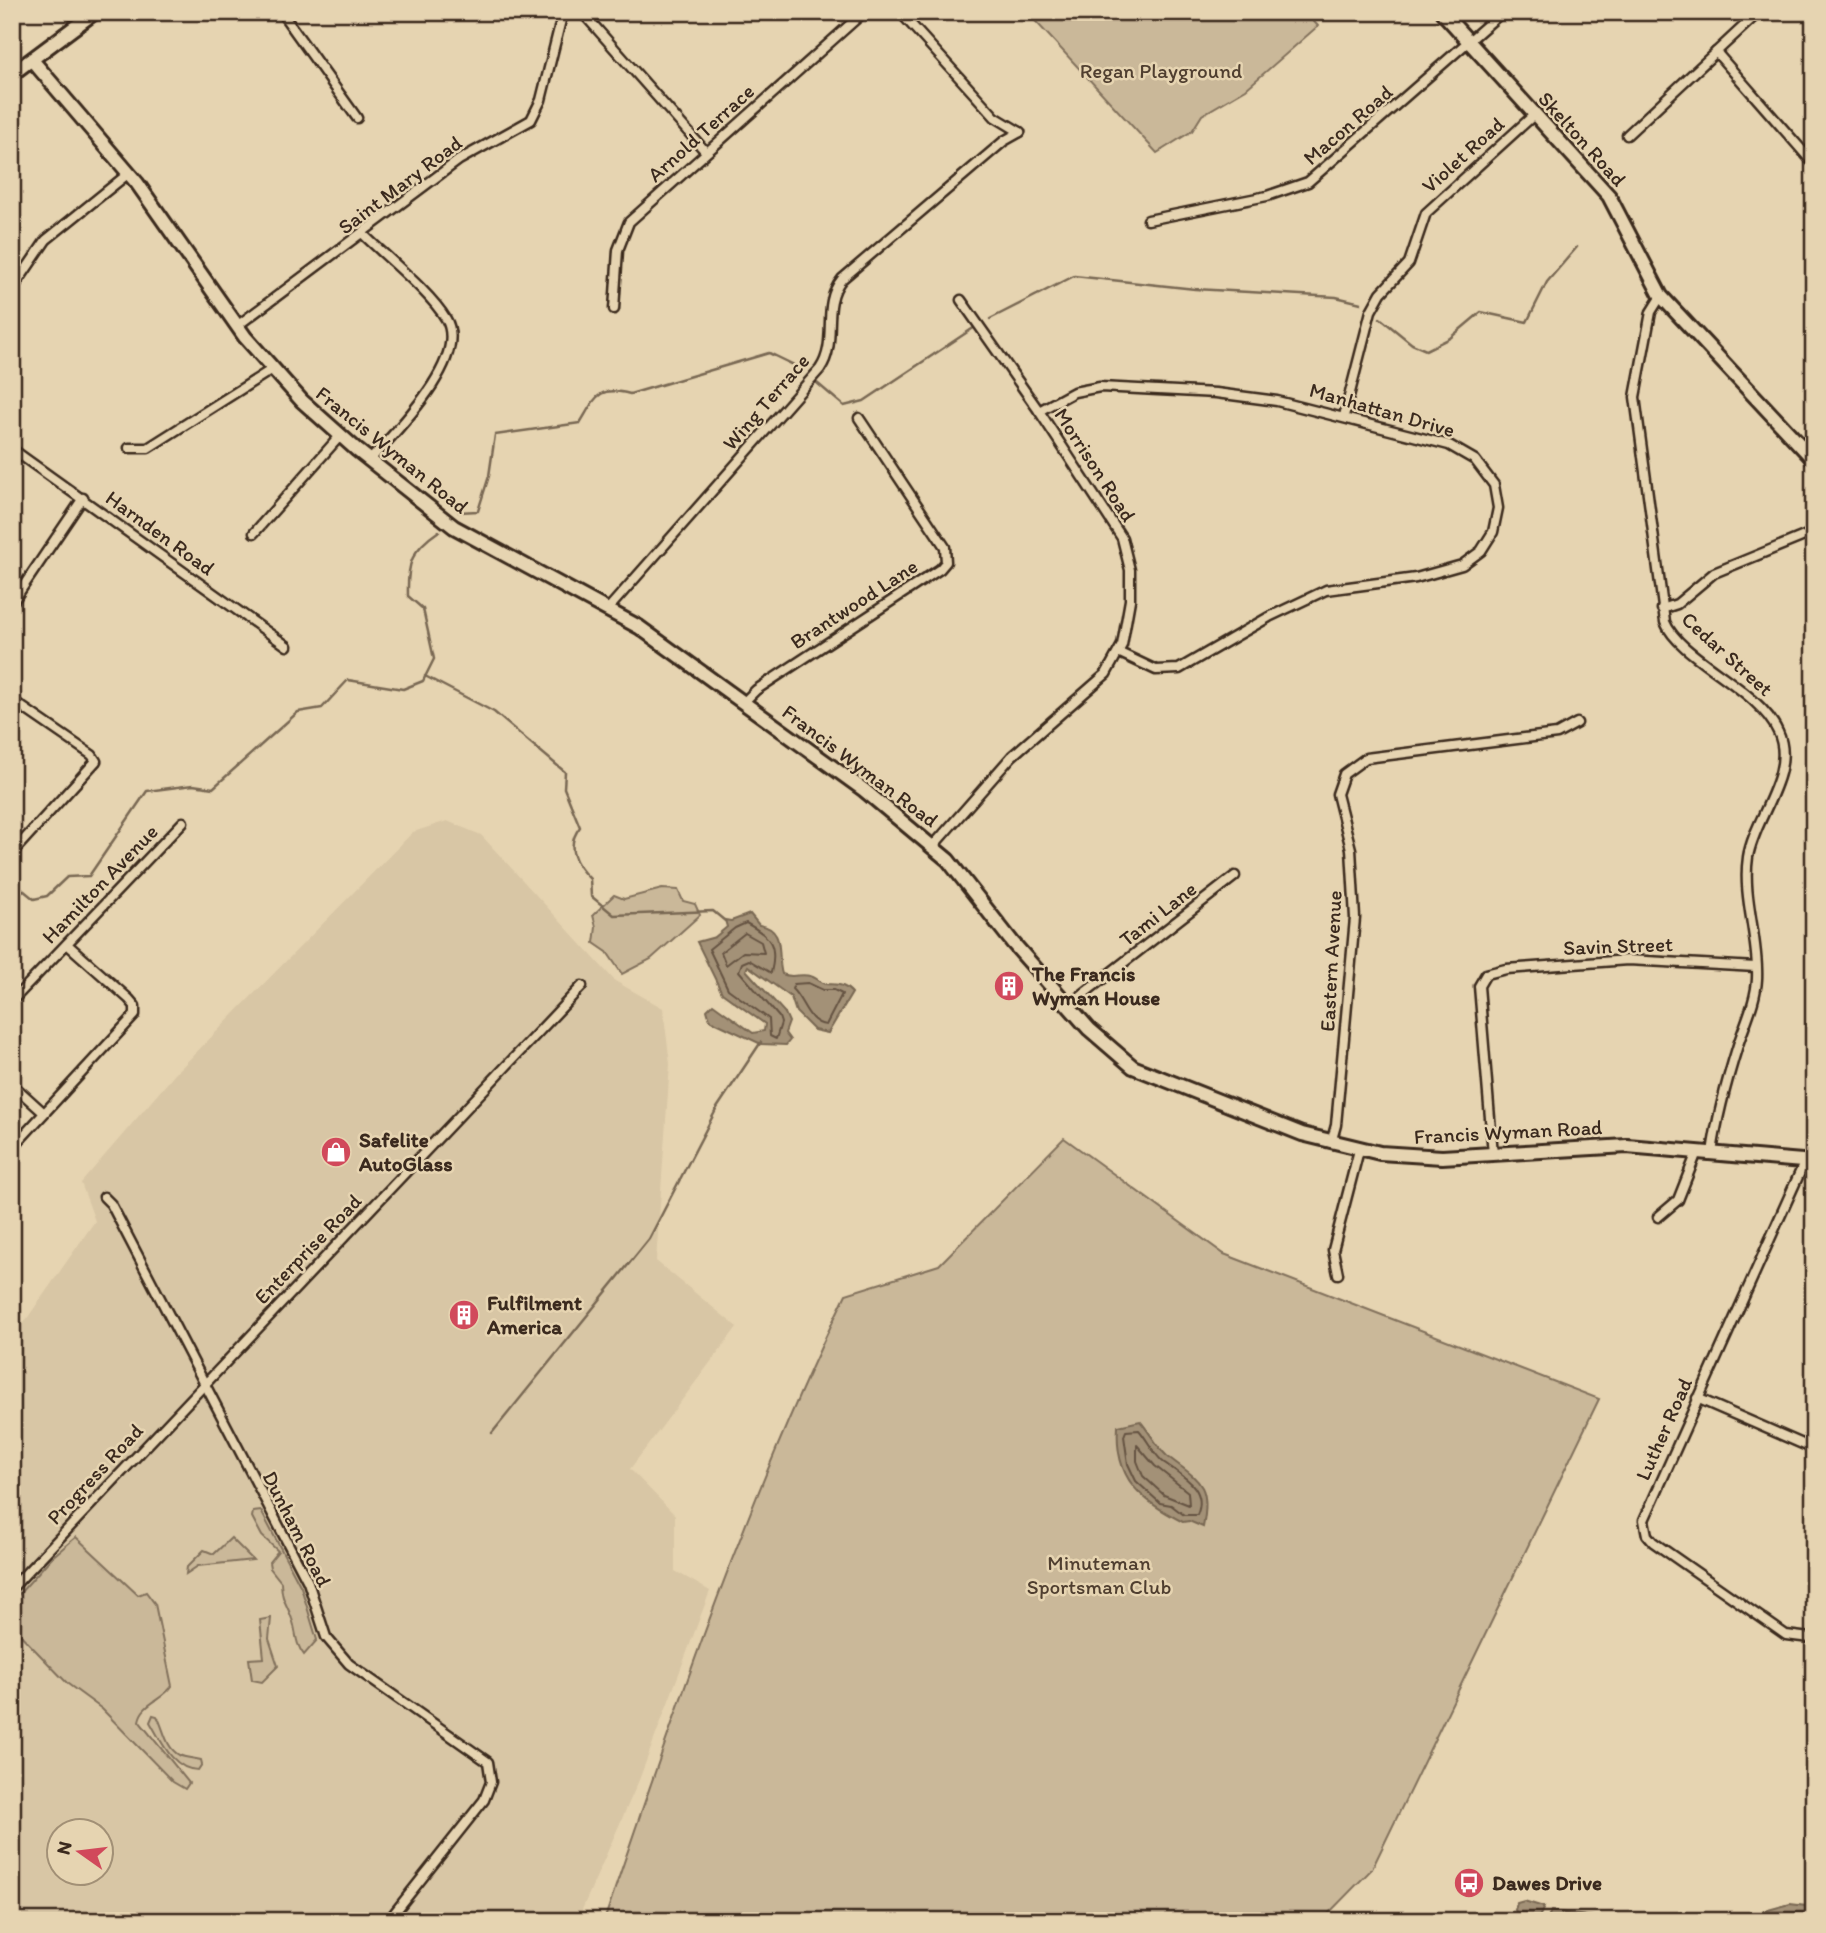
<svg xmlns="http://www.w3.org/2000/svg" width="1826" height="1933" font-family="Itim,sans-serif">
	<rect width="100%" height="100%" fill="#e6d4b1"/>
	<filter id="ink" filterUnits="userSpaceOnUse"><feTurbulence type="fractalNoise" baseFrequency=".0143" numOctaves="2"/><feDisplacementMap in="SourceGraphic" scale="14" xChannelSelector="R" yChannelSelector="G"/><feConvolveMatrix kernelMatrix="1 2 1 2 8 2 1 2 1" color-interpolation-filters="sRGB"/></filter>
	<g filter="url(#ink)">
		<path fill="#d8c6a5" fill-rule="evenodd" d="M447 821 481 835 615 981 663 1008 670 1064 656 1261 737 1327 630 1469 675 1515V1571L710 1591 639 1780 577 1921H12V1340L95 1221 81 1183 175 1074 413 832ZM60 1832H102V1874H60Z"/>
		<g fill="#cab899" stroke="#82715c" stroke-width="2">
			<polygon points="1027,12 1305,12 1318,26 1246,89 1202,115 1192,131 1157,153"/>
			<polygon points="662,889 678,890 683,901 695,904 700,915 651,959 622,974 607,952 594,943 596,927 593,915 614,895 624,899"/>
			<path d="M1064 1138 1224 1254 1599 1399 1372 1869 1321 1921H604C676 1709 748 1496 846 1294L939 1265Z"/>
			<path d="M261 1511 301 1587 317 1640 304 1655C294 1642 297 1632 292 1619 286 1601 282 1603 281 1582L270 1568 269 1562 278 1551 262 1536 252 1517 253 1512Z"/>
			<path d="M76 1537 138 1595 146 1592 155 1604 172 1686C163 1700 142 1703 139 1721L189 1783 185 1789 173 1782 102 1709 68 1684 12 1626V1602L51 1558Z"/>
			<polygon points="231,1538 253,1560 198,1566 186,1574 187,1567 204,1550 214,1554"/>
			<polygon points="271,1618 269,1639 278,1666 262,1682 252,1680 249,1659 264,1658 260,1620"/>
			<path d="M153 1715 157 1716C164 1728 165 1747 179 1755 185 1758 194 1758 201 1760L202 1764 198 1770C173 1770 161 1741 150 1722Z"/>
		</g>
		<g fill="#a39177" stroke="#796853" stroke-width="2">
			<path d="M750 914 759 925C787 929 776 956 782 974 792 979 800 973 810 976 816 977 820 983 826 984 837 985 843 983 852 993L828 1033 814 1030 796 1012 791 997 748 966 746 970 785 1013 789 1022 785 1033 790 1040 786 1045 761 1044 710 1020 707 1010 713 1004 753 1033 764 1031 765 1024 722 993 697 942 715 937 727 927 725 920 731 921Z"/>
			<path d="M1140 1421C1149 1431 1157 1447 1167 1456 1198 1480 1212 1483 1203 1527L1189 1521 1183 1522C1141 1500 1114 1480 1118 1426Z"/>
			<path d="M1524 1901 1544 1907 1537 1921C1526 1921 1520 1921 1515 1910L1517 1903Z"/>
			<polygon points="1790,1904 1814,1907 1814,1921 1758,1921 1757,1913"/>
			<polygon points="1551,1911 1616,1920 1632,1916 1644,1921 1546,1921"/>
		</g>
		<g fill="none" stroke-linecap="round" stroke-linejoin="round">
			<g stroke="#655342" stroke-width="2">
				<path d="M746 923C770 936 778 944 771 973L749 960 742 963 739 971 779 1017 781 1023 776 1039 770 1036 769 1019 728 989 709 949 735 928Z"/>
				<polygon points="745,933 761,942 764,953 743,952 726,965 721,952"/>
				<path d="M808 983 823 990H834L842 994 826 1025C807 1023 804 1000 792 989L794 984Z"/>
				<path d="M1139 1430C1147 1439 1153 1453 1162 1461 1180 1475 1209 1487 1197 1515H1184L1171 1505 1160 1503 1136 1481 1128 1464 1124 1436 1126 1431Z"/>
				<polygon points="1137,1445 1155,1466 1188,1492 1189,1505 1164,1495 1143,1476 1137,1461"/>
			</g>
			<g stroke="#796853" stroke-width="2.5">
				<polyline points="1380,318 1412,344 1426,350 1450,338 1481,312 1527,322 1547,282 1577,247"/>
				<polyline points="990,319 1074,276 1195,289 1336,297 1361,303"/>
				<polyline points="817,383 844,406 864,401 975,327"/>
				<path d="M459 512 478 511 489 476 495 435 580 423C596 397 598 385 630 394L769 353 800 368"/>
				<path d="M425 676 494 712 565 772 564 788 580 827C565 846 575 865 590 879L591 896 614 915 713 911 725 921"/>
				<path d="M12 881 34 899 47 896 67 877 89 876 147 791 193 785 213 788 298 712 322 708 348 680 403 689 423 681 434 659 423 609 408 596C407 563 411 550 439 531"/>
				<polyline points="492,1433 649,1239 717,1108 761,1042"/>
			</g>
			<g stroke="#3b2a1e" stroke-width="13">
				<g id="street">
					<polyline points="281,12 357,118"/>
					<polyline points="582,12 706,152"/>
					<polyline points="900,12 995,117 1020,132"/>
					<polyline points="1716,52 1814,164"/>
					<polyline points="1627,135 1759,12"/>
					<polyline points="1148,220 1267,196 1308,182 1502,12"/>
					<path d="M363 234C387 258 430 292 446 319 470 359 394 433 370 460"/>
					<polyline points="12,290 46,240 129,173"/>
					<path d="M1661 296 1651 312 1635 397 1665 622C1680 659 1759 688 1778 732 1797 772 1754 818 1748 857 1742 898 1759 938 1757 979 1756 1001 1745 1023 1738 1045 1727 1080 1717 1116 1712 1153"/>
					<polyline points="614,309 618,250 629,222 864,12"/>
					<polyline points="237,326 459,160 531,120 541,100 563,12"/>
					<polyline points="1039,411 1074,392 1100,387 1216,393 1277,401 1449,445 1475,460 1494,485 1498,508 1493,532 1481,551 1462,565 1416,578 1326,590 1269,617 1179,669 1156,670 1120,653"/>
					<polyline points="1344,416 1371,311 1381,293 1409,263 1426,213 1535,114"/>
					<polyline points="129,448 148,448 271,370"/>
					<polyline points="12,449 287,646"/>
					<polyline points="254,533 340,436"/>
					<polyline points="12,603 83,498"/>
					<path d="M608 609 820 369C839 341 820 306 842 279L1004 141 1020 132"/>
					<polyline points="1662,609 1677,604 1714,573 1814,532"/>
					<polyline points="12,700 92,755 96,761 12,853"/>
					<polyline points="744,702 756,690 940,569 946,562 945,547 859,418"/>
					<polyline points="933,846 1012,756 1106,674 1122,645 1130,600 1130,570 1122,538 1039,411 961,300"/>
					<polyline points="12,1001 183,822"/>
					<polyline points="1069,1005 1235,876"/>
					<polyline points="12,1084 44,1113"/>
					<polyline points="1331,1143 1336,1125 1355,918 1351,849 1337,794 1344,774 1366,758 1557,734 1577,723"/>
					<polyline points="12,1148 135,1015 135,1006 129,999 67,944"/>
					<polyline points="1493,1154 1479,986 1486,974 1506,969 1628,960 1756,967"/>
					<polyline points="1805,1161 1644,1520 1647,1535 1653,1542 1786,1635 1810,1638"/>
					<polyline points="104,1197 111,1204 308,1582 326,1637 349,1664 488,1762 491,1782 484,1800 388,1921"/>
					<polyline points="1658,1217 1678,1200 1697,1152"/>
					<polyline points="1338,1274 1333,1250 1359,1150"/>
					<polyline points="1697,1398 1814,1449"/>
					<polyline points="12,1588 582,986"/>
				</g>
			</g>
			<g stroke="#3b2a1e" stroke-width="18">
				<g id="secondary">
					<polyline points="1442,12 1609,196 1661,296 1814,460"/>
					<polyline points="32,60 137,183 245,337 302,401 357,450 454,527 639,627 864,790 948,860 1013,943 1089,1029 1133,1067 1302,1134 1380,1153 1442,1157 1627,1146 1814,1162"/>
				</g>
			</g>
			<g stroke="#3b2a1e" stroke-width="18">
				<polyline id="primary" points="12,74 95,12"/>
			</g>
			<use href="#street" stroke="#e6d4b1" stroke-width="8"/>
			<use href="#secondary" stroke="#e6d4b1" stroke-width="12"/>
			<use href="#primary" stroke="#e6d4b1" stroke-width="12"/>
		</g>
	</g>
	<defs>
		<g id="building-disc" transform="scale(1.575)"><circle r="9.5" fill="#d1495b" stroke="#e6d4b1"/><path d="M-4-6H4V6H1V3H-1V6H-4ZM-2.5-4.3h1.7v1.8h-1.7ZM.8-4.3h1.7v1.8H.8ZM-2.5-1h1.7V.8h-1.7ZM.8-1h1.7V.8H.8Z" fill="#fff"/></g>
		<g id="shop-disc" transform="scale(1.575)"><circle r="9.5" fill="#d1495b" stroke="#e6d4b1"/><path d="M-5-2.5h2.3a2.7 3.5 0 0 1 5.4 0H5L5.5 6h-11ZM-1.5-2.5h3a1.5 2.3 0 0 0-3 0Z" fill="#fff"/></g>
		<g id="bus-disc" transform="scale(1.575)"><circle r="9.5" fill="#d1495b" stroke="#e6d4b1"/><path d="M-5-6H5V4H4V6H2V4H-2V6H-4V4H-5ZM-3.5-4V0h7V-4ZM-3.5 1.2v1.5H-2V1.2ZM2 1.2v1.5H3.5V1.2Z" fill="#fff"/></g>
	</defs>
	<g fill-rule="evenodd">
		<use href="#building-disc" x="1009" y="986"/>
		<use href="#shop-disc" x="336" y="1152"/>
		<use href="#building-disc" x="464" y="1315"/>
		<use href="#bus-disc" x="1469" y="1883"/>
	</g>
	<g text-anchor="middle" stroke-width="5" stroke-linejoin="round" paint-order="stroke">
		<g font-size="21" fill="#503f30" stroke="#e6d4b1">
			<text x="1161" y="78">Regan Playground</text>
			<text x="1099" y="1570">Minuteman<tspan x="1099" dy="24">Sportsman Club</tspan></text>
		</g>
		<g font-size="21" fill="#3b2a1e" stroke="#e6d4b1">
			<text transform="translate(1348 125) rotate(-41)" y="7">Macon Road</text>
			<text transform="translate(701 133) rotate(-42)" y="7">Arnold Terrace</text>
			<text transform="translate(1582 139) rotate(48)" y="7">Skelton Road</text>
			<text transform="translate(1463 155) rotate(-42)" y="7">Violet Road</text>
			<text transform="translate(400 185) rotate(-37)" y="7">Saint Mary Road</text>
			<text transform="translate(766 402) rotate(-49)" y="7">Wing Terrace</text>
			<text transform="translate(1382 410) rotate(16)" y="7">Manhattan Drive</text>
			<text transform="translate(392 450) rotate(39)" y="7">Francis Wyman Road</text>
			<text transform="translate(1095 465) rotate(57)" y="7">Morrison Road</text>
			<text transform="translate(160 533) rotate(36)" y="7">Harnden Road</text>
			<text transform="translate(854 604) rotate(-33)" y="7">Brantwood Lane</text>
			<text transform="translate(1727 654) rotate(42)" y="7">Cedar Street</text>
			<text transform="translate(860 766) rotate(37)" y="7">Francis Wyman Road</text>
			<text transform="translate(100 884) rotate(-46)" y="7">Hamilton Avenue</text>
			<text transform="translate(1158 914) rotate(-38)" y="7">Tami Lane</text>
			<text transform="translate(1618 946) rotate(-2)" y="7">Savin Street</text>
			<text transform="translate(1331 961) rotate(-87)" y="7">Eastern Avenue</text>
			<text transform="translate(1508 1132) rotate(-3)" y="7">Francis Wyman Road</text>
			<text transform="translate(308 1249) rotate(-46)" y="7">Enterprise Road</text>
			<text transform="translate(1664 1429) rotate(-66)" y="7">Luther Road</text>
			<text transform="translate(95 1474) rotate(-47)" y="7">Progress Road</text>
			<text transform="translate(297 1529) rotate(63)" y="7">Dunham Road</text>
		</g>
		<g font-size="21" font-weight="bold" fill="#3b2a1e" stroke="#e6d4b1" text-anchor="start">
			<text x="1032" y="981">The Francis<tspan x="1032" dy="24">Wyman House</tspan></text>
			<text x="359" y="1147">Safelite<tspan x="359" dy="24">AutoGlass</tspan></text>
			<text x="487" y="1310">Fulfilment<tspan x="487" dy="24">America</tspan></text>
			<text x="1492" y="1890">Dawes Drive</text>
		</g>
	</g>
	<rect width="1826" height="1933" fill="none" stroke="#e6d4b1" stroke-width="42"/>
	<rect x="21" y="21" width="1784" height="1891" fill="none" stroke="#3b2a1e" stroke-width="2.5" filter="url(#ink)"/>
	<g transform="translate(80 1852) rotate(284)"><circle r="33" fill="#e6d4b1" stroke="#a29076" stroke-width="2"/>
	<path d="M0-5L12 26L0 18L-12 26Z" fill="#d1495b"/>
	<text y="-10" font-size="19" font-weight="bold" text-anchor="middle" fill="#3b2a1e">N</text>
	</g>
</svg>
